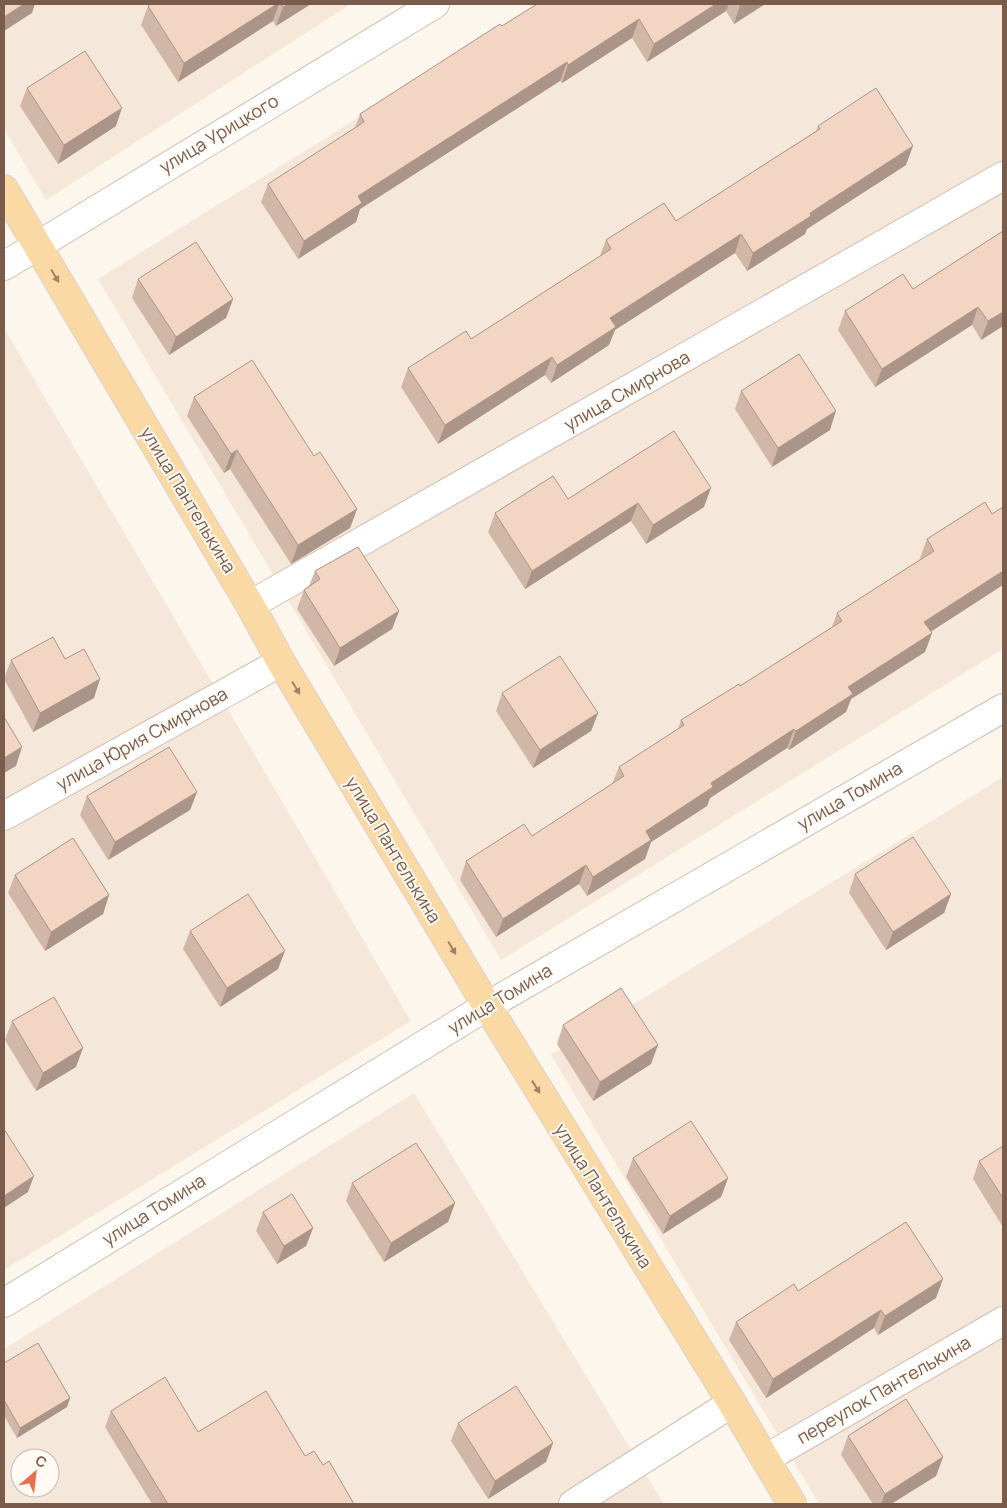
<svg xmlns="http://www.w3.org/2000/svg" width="1007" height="1508" font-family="Manrope,sans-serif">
	<rect width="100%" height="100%" fill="#fdf6ec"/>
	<g fill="#f5e8da" fill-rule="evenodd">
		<polygon points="4,4 351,4 46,200 4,129"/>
		<polygon points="542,4 1003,4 1003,649 501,960 98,279"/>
		<polygon points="4,328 411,1021 4,1270"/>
		<polygon points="1003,777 1003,1504 819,1504 551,1055"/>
		<path d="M414 1093 664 1504H4V1349ZM20 1458H50V1488H20Z"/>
	</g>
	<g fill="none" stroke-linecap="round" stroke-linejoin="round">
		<g stroke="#d1beb0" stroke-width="30">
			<g id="minor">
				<polyline points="4,266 435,4"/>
				<polyline points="250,605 1003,176"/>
				<polyline points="4,816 281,662"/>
				<polyline points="4,1303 487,1006 1003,708"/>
				<polyline points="765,1459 1003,1321"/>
				<polyline points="573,1504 732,1403"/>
			</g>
		</g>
		<g stroke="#dad1cd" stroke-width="30">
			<polyline id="major" points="4,189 250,605 281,662 487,1006 732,1403 792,1504"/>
		</g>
		<use href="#minor" stroke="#fff" stroke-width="28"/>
		<use href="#major" stroke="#fbd9a5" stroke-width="28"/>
	</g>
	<g fill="#d1b7a8">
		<polygon points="151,4 311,4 276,26 273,21 178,82 141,25 148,6"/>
		<polygon points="537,4 765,4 734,24 726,11 647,62 632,38 562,83 560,81 360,209 356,222 298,259 261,202 268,184 355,128 360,114"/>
		<polygon points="27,88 116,126 58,164 20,106"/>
		<polygon points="818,126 906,165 807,229 805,234 747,271 735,253 615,330 609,345 551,383 545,375 438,444 401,387 408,368 471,339 600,256 606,240 676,221 816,131"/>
		<polygon points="1003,231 1003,326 981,340 972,325 875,387 838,330 845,311 913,289"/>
		<polygon points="138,279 233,299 226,318 169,355 132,298"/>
		<polygon points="741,391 830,430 772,467 735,409"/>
		<polygon points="194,397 314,456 357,509 350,528 291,564 230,469 224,473 187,416"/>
		<polygon points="568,499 704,507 646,544 631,521 525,589 488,532 495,513"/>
		<polygon points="985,502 931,632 932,633 925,652 851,699 846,712 789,750 787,748 710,798 707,806 651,842 645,859 587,896 579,884 496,937 460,880 466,861 532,836 612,784 619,767 678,729 681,720 740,686 832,627 837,613 921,559 920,558 927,539"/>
		<polygon points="315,571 399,611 392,629 334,666 297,609 304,590 309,586"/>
		<polygon points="65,659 94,698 33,732 4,679 11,660"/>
		<polygon points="502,693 598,713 591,731 533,768 496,711"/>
		<polygon points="197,792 190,810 108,860 80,815 87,796"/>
		<polygon points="855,874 951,894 944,913 886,950 849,893"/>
		<polygon points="15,875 109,895 103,914 45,951 8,893"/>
		<polygon points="190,931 278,969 220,1007 183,949"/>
		<polygon points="12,1021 76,1067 36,1091 5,1040"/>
		<polygon points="563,1025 651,1064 593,1101 557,1044"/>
		<polygon points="1003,1146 1003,1227 973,1179 979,1161"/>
		<polygon points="633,1158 728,1178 721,1197 663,1234 626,1177"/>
		<polygon points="352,1183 455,1203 448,1222 384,1262 346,1201"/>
		<polygon points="263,1212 313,1228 306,1246 277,1264 256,1231"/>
		<polygon points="798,1291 936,1298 878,1335 874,1328 766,1398 729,1340 736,1322"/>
		<polygon points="4,1363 70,1398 67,1407 17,1438 4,1416"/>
		<polygon points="111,1411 198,1432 305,1456 323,1465 354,1504 152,1504 105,1427"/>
		<polygon points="458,1423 553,1443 546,1462 488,1499 451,1441"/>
		<polygon points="848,1436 943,1457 936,1476 891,1504 873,1504 841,1455"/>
	</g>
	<g fill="#aa9588">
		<polygon points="24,4 35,4 32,13 4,31 4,17"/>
		<polygon points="277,4 279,4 273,21 178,82 184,63"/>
		<polygon points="289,4 311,4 276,26 283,7"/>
		<polygon points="716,4 729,4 726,11 647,62 654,44"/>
		<polygon points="743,4 765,4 734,24 740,5"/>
		<polygon points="639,19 632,38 562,83 568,65"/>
		<polygon points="567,62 560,81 360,209 356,222 298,259 304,241 358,196"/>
		<polygon points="122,108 116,126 58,164 64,145"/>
		<polygon points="913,146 906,165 807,229 805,234 747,271 753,253 810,213"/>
		<polygon points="741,234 735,253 615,330 609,345 551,383 557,365 610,318"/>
		<polygon points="233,299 226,318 169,355 176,337"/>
		<polygon points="978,307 972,325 875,387 882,369"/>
		<polygon points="1003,312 1003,326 981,340 988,321"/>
		<polygon points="552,357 545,375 438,444 445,425"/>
		<polygon points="836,411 830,430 772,467 778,448"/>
		<polygon points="237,450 230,469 224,473 231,454"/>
		<polygon points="711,488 704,507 646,544 653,525"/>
		<polygon points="638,503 631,521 525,589 532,571"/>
		<polygon points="357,509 350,528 291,564 298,545"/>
		<polygon points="1003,571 1003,585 918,640 924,622"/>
		<polygon points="399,611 392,629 334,666 340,648"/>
		<polygon points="932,633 925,652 851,699 846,712 789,750 796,731 848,687"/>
		<polygon points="100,679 94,698 33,732 40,713"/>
		<polygon points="598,713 591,731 533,768 540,750"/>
		<polygon points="794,729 787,748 710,798 707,806 651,842 645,859 587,896 593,877 646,831 711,783"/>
		<polygon points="22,747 16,766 4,773 4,758"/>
		<polygon points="197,792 190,810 108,860 115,842"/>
		<polygon points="586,865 579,884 496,937 503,919"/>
		<polygon points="951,894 944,913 886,950 893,932"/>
		<polygon points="109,895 103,914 45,951 51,932"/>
		<polygon points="285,951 278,969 220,1007 227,988"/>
		<polygon points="658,1045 651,1064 593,1101 600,1082"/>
		<polygon points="83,1048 76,1067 36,1091 43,1073"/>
		<polygon points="34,1176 28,1192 4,1208 4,1196"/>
		<polygon points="728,1178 721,1197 663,1234 670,1216"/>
		<polygon points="455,1203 448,1222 384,1262 391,1243"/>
		<polygon points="313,1228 306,1246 277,1264 284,1246"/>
		<polygon points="943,1279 936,1298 878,1335 885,1316"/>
		<polygon points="881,1310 874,1328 766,1398 773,1379"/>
		<polygon points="70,1398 67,1407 17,1438 20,1428"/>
		<polygon points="553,1443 546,1462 488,1499 495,1481"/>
		<polygon points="943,1457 936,1476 891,1504 881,1504 885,1494"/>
	</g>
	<g fill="#f3d5c3" stroke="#aa9588">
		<polygon points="4,4 24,4 4,17"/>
		<polygon points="151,4 277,4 184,63 148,6"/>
		<polygon points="281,4 289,4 283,7"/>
		<polygon points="537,4 716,4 654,44 639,19 568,65 567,62 358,196 362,203 304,241 268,184 364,122 360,114 500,24 502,26"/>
		<polygon points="85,51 122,108 64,145 27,88"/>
		<polygon points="876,88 913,146 810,213 811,216 753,253 741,234 610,318 616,327 557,365 552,357 445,425 408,368 466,331 471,339 611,249 606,240 664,203 676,221 820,129 818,126"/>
		<polygon points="1003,231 1003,312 988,321 978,307 882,369 845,311 903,274 913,289"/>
		<polygon points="196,242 233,299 176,337 138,279"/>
		<polygon points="799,354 836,411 778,448 741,391"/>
		<polygon points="252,360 314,456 320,452 357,509 298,545 237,450 231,454 194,397"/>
		<polygon points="674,431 711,488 653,525 638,503 532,571 495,513 553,476 568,499"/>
		<polygon points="985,502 992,514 1003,507 1003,571 924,622 932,633 848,687 853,694 796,731 794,729 711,783 713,787 646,831 651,840 593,877 586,865 503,919 466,861 524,824 532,836 624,776 619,767 684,725 681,720 739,684 740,686 842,621 837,613 934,551 927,539"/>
		<polygon points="358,547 399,611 340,648 304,590 320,579 315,571"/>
		<polygon points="53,637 65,659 84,649 100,679 40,713 11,660"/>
		<polygon points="560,656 598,713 540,750 502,693"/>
		<polygon points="4,717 22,747 4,758"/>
		<polygon points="169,747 197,792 115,842 87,796"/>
		<polygon points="913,837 951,894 893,932 855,874"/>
		<polygon points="73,838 109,895 51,932 15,875"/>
		<polygon points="248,894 285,951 227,988 190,931"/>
		<polygon points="621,988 658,1045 600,1082 563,1025"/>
		<polygon points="54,997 83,1048 43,1073 12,1021"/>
		<polygon points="691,1121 728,1178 670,1216 633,1158"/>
		<polygon points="4,1129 34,1176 4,1196"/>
		<polygon points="416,1143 455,1203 391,1243 352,1183"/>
		<polygon points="1003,1146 1003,1198 979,1161"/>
		<polygon points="292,1194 313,1228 284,1246 263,1212"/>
		<polygon points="906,1222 943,1279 885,1316 881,1310 773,1379 736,1322 794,1284 798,1291"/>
		<polygon points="38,1343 70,1398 20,1428 4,1400 4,1363"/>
		<polygon points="165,1377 198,1432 266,1391 305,1456 314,1451 323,1465 329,1461 354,1504 168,1504 111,1411"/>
		<polygon points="516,1386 553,1443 495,1481 458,1423"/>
		<polygon points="906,1399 943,1457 885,1494 848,1436"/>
	</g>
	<defs><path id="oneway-solid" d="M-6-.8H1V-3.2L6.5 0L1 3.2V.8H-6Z" transform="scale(1.25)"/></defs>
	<g fill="#a18267">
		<use href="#oneway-solid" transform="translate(55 276) rotate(59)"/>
		<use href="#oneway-solid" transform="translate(296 688) rotate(59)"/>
		<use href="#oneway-solid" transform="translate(452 948) rotate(59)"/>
		<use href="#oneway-solid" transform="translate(536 1087) rotate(58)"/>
	</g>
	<g text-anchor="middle" stroke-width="4" stroke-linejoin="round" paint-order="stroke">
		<g font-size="18" fill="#7a5c4d" stroke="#fffaf3">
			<text transform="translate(219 134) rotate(-31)" y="6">улица Урицкого</text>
			<text transform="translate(627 391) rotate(-30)" y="6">улица Смирнова</text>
			<text transform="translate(188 500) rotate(59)" y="6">улица Пантелькина</text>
			<text transform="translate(142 739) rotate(-29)" y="6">улица Юрия Смирнова</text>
			<text transform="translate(850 796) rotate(-30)" y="6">улица Томина</text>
			<text transform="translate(393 850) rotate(59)" y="6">улица Пантелькина</text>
			<text transform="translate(500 999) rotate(-31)" y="6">улица Томина</text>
			<text transform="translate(603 1196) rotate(58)" y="6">улица Пантелькина</text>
			<text transform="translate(154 1210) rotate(-32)" y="6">улица Томина</text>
			<text transform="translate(884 1390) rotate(-30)" y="6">переулок Пантелькина</text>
		</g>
	</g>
	<rect width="1007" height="1508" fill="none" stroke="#7a5c4d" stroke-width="10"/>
	<g transform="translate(35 1473) rotate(28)"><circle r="24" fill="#fffaf3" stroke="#cabbb1"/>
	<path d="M0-4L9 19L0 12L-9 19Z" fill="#e76f51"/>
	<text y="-8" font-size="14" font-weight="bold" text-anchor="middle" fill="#7a5c4d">С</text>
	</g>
</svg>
